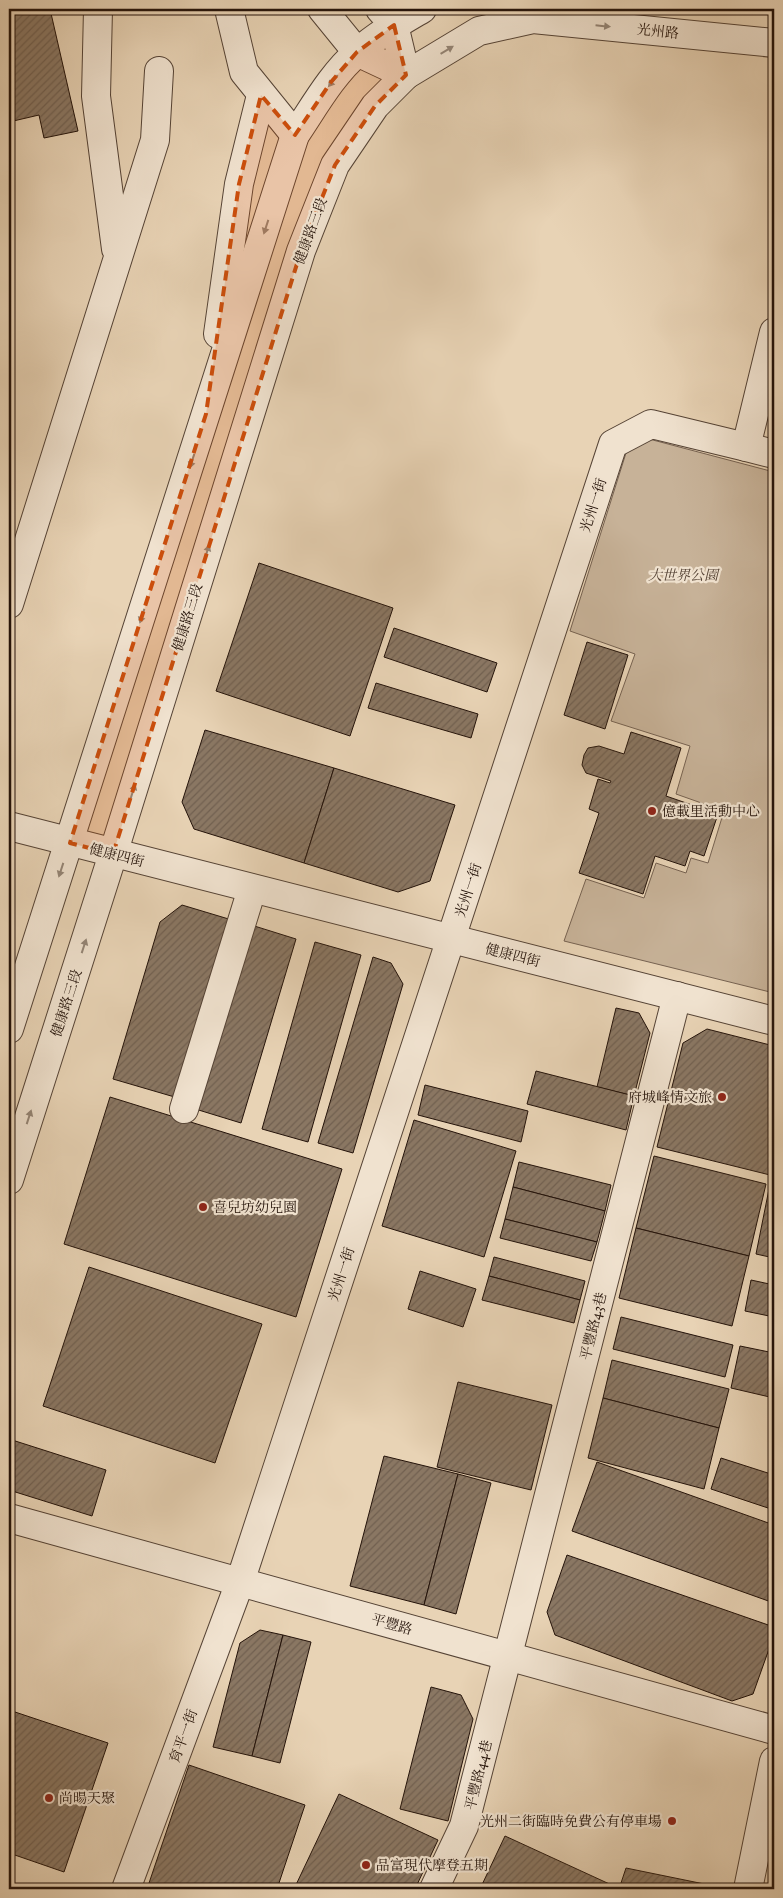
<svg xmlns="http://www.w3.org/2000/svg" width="783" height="1898" font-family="'IM FELL Great Primer','Noto Serif TC',serif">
	<defs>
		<pattern id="building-hatch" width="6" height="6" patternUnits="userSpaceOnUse" patternTransform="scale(1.25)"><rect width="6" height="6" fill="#8a7763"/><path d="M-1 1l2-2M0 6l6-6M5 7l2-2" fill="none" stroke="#716050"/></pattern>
	</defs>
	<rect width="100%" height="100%" fill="#e8d3b5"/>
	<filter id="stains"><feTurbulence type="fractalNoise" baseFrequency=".004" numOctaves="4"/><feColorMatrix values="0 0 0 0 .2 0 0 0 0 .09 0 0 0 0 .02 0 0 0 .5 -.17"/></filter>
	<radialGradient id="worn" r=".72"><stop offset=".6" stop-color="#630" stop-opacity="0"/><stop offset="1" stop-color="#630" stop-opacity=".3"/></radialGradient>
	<polygon fill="#c7b298" stroke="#766251" points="649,439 774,472 774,993 564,941 586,879 644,898 656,863 686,873 691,858 708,863 724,811 676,794 690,746 611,721 635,654 570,631 626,453"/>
	<g fill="url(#building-hatch)" stroke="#24130a">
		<polygon points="9,9 50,9 78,131 44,138 39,115 9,122"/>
		<polygon points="259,563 393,608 350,736 216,691"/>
		<polygon points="394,628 497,663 487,692 384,657"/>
		<polygon points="587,642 628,655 605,729 564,715"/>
		<polygon points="376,683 478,714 471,738 368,708"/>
		<polygon points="205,730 334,768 304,863 194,829 182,802"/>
		<polygon points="631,732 681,748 666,796 718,814 704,856 690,851 685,866 655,856 643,894 579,873 599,813 589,809 598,779 610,783 611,781 586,773 582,765 584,755 588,748 599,746 624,754"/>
		<polygon points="334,768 455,805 430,881 398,892 304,863"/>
		<polygon points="182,905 232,920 178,1098 113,1079 160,922"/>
		<polygon points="248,924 296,939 241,1123 192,1108"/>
		<polygon points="315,942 361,955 308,1142 262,1129"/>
		<polygon points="373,957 391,963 403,984 353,1153 318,1143"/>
		<polygon points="616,1008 639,1013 650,1033 634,1096 597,1087"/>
		<polygon points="707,1029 774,1046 774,1159 770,1175 657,1147 683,1043"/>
		<polygon points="536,1071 634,1096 626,1130 527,1104"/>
		<polygon points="425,1085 528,1111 521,1142 418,1115"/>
		<polygon points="110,1097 342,1169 296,1317 64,1244"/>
		<polygon points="414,1120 516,1151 484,1257 382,1226"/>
		<polygon points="654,1156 766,1184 749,1256 636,1228"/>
		<polygon points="774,1159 774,1176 770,1175"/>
		<polygon points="519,1162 611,1185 605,1211 513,1187"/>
		<polygon points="513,1187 605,1211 597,1242 505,1219"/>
		<polygon points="769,1189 774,1190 774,1258 756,1254"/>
		<polygon points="505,1219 597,1242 591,1261 500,1238"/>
		<polygon points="636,1228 749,1256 732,1326 619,1298"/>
		<polygon points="494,1257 585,1281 580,1300 489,1276"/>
		<polygon points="89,1267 262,1324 215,1463 43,1406"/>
		<polygon points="420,1271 476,1289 463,1327 408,1309"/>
		<polygon points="489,1276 580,1300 574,1323 482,1300"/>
		<polygon points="751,1280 774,1285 774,1317 745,1311"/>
		<polygon points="621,1317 733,1345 725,1377 613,1349"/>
		<polygon points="740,1346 774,1353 774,1398 731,1388"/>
		<polygon points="612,1360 729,1389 719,1428 603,1398"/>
		<polygon points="458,1382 552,1405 531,1490 437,1467"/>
		<polygon points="603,1398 719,1428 704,1489 588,1458"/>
		<polygon points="9,1439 106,1470 92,1516 9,1490"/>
		<polygon points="384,1456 458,1474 424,1605 350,1586"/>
		<polygon points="721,1458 774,1475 774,1510 711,1489"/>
		<polygon points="597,1462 774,1525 774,1603 572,1531"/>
		<polygon points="458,1474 491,1483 456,1614 424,1605"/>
		<polygon points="567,1555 774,1627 774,1635 753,1694 732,1701 555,1635 547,1612"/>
		<polygon points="260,1630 283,1635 252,1756 213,1747 240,1643"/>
		<polygon points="283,1635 311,1642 280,1763 252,1756"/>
		<polygon points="431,1687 461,1695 473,1719 448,1821 400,1809"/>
		<polygon points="9,1710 108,1743 64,1872 9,1853"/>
		<polygon points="189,1765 305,1805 277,1889 147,1889"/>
		<polygon points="339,1794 438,1840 415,1889 294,1889"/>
		<polygon points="505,1836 616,1887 615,1889 480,1889"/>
		<polygon points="626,1868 719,1887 718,1889 619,1889"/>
	</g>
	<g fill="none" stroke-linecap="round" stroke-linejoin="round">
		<g stroke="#554335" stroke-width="30">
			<g id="minor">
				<polyline points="98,9 96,96 116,249"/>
				<polyline points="229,9 244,72 295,135"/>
				<polyline points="322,9 357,52 406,75"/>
				<polyline points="380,9 394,25 406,75"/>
				<polyline points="218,334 239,184 261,95"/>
				<polyline points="746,447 774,454"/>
				<polyline points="9,604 155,140 159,71"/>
				<polyline points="9,826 774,1021"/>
				<path d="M9 1029 295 135C314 107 332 74 358 52 377 35 400 22 422 9"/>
				<polyline points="184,1109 252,889"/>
				<polyline points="9,1180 113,854 301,251 335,165 375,106 406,75 479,31 533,19 774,43"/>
				<polyline points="9,1518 774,1730"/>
				<polyline points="126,1889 240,1582 613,444 651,424 746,447 774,332"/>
				<polyline points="434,1889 464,1826 677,996"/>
				<polyline points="748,1889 774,1761"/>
			</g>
		</g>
		<use href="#minor" stroke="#f0e2cf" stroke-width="28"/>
	</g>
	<defs><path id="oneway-solid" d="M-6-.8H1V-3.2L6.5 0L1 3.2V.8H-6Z" transform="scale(1.25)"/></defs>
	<g fill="#948576">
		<use href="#oneway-solid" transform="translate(603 26) rotate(6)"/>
		<use href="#oneway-solid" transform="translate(447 50) rotate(-31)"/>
		<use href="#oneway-solid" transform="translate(333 81) rotate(129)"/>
		<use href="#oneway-solid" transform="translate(266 227) rotate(108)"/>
		<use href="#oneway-solid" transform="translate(192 461) rotate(108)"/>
		<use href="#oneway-solid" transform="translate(207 552) rotate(-73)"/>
		<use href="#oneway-solid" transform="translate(142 616) rotate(108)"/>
		<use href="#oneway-solid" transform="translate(133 791) rotate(-73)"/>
		<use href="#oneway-solid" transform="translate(61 870) rotate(108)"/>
		<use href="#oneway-solid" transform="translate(84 946) rotate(-72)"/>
		<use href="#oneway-solid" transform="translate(29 1117) rotate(-72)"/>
	</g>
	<path fill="#cb4e0c" fill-opacity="0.2" stroke="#cb4e0c" stroke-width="4" stroke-dasharray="10 6" stroke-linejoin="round" d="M394 25 406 75 375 106 335 165 301 251 113 854 70 843 206 414 239 184 261 95 295 135 331 82 357 52Z"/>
	<g fill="#8f2418" stroke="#f0e2cf" stroke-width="2">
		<circle cx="652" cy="811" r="5"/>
		<circle cx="722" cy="1097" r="5"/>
		<circle cx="203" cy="1207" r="5"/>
		<circle cx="49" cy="1798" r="5"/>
		<circle cx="672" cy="1821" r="5"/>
		<circle cx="366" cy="1865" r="5"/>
	</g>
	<g text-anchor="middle" stroke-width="4.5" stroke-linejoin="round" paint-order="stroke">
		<g font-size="14" fill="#24130a" stroke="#f0e2cf">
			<text transform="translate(658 31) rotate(6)" y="5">光州路</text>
			<text transform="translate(310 231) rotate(-70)" y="5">健康路三段</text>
			<text transform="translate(593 505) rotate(-72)" y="5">光州一街</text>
			<text transform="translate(187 617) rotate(-73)" y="5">健康路三段</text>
			<text transform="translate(117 855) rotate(14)" y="5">健康四街</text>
			<text transform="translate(468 890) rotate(-72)" y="5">光州一街</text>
			<text transform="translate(513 955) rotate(14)" y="5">健康四街</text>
			<text transform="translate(66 1003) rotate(-72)" y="5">健康路三段</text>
			<text transform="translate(341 1274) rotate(-72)" y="5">光州一街</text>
			<text transform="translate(593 1326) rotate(-76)" y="5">平豐路43巷</text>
			<text transform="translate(392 1624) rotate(16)" y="5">平豐路</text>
			<text transform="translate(183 1736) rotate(-70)" y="5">育平一街</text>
			<text transform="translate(478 1775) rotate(-76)" y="5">平豐路44巷</text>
		</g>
		<g font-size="14" font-style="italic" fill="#554335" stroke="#f0e2cf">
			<text x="683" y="580">大世界公園</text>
		</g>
		<g font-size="14" fill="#24130a" stroke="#f0e2cf" text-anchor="start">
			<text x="662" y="816">億載里活動中心</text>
			<text x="712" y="1102" text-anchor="end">府城峰情文旅</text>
			<text x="213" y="1212">喜兒坊幼兒園</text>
			<text x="59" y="1803">尚暘天聚</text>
			<text x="662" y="1826" text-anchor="end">光州二街臨時免費公有停車場</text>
			<text x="376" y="1870">品富現代摩登五期</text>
		</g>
	</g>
	<rect width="783" height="1898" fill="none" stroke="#e8d3b5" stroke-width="30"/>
	<rect x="10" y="10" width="763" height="1878" fill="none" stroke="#24130a" stroke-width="2.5"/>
	<rect x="15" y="15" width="753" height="1868" fill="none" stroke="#24130a"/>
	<rect width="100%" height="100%" filter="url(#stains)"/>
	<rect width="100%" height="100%" fill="url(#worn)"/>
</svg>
